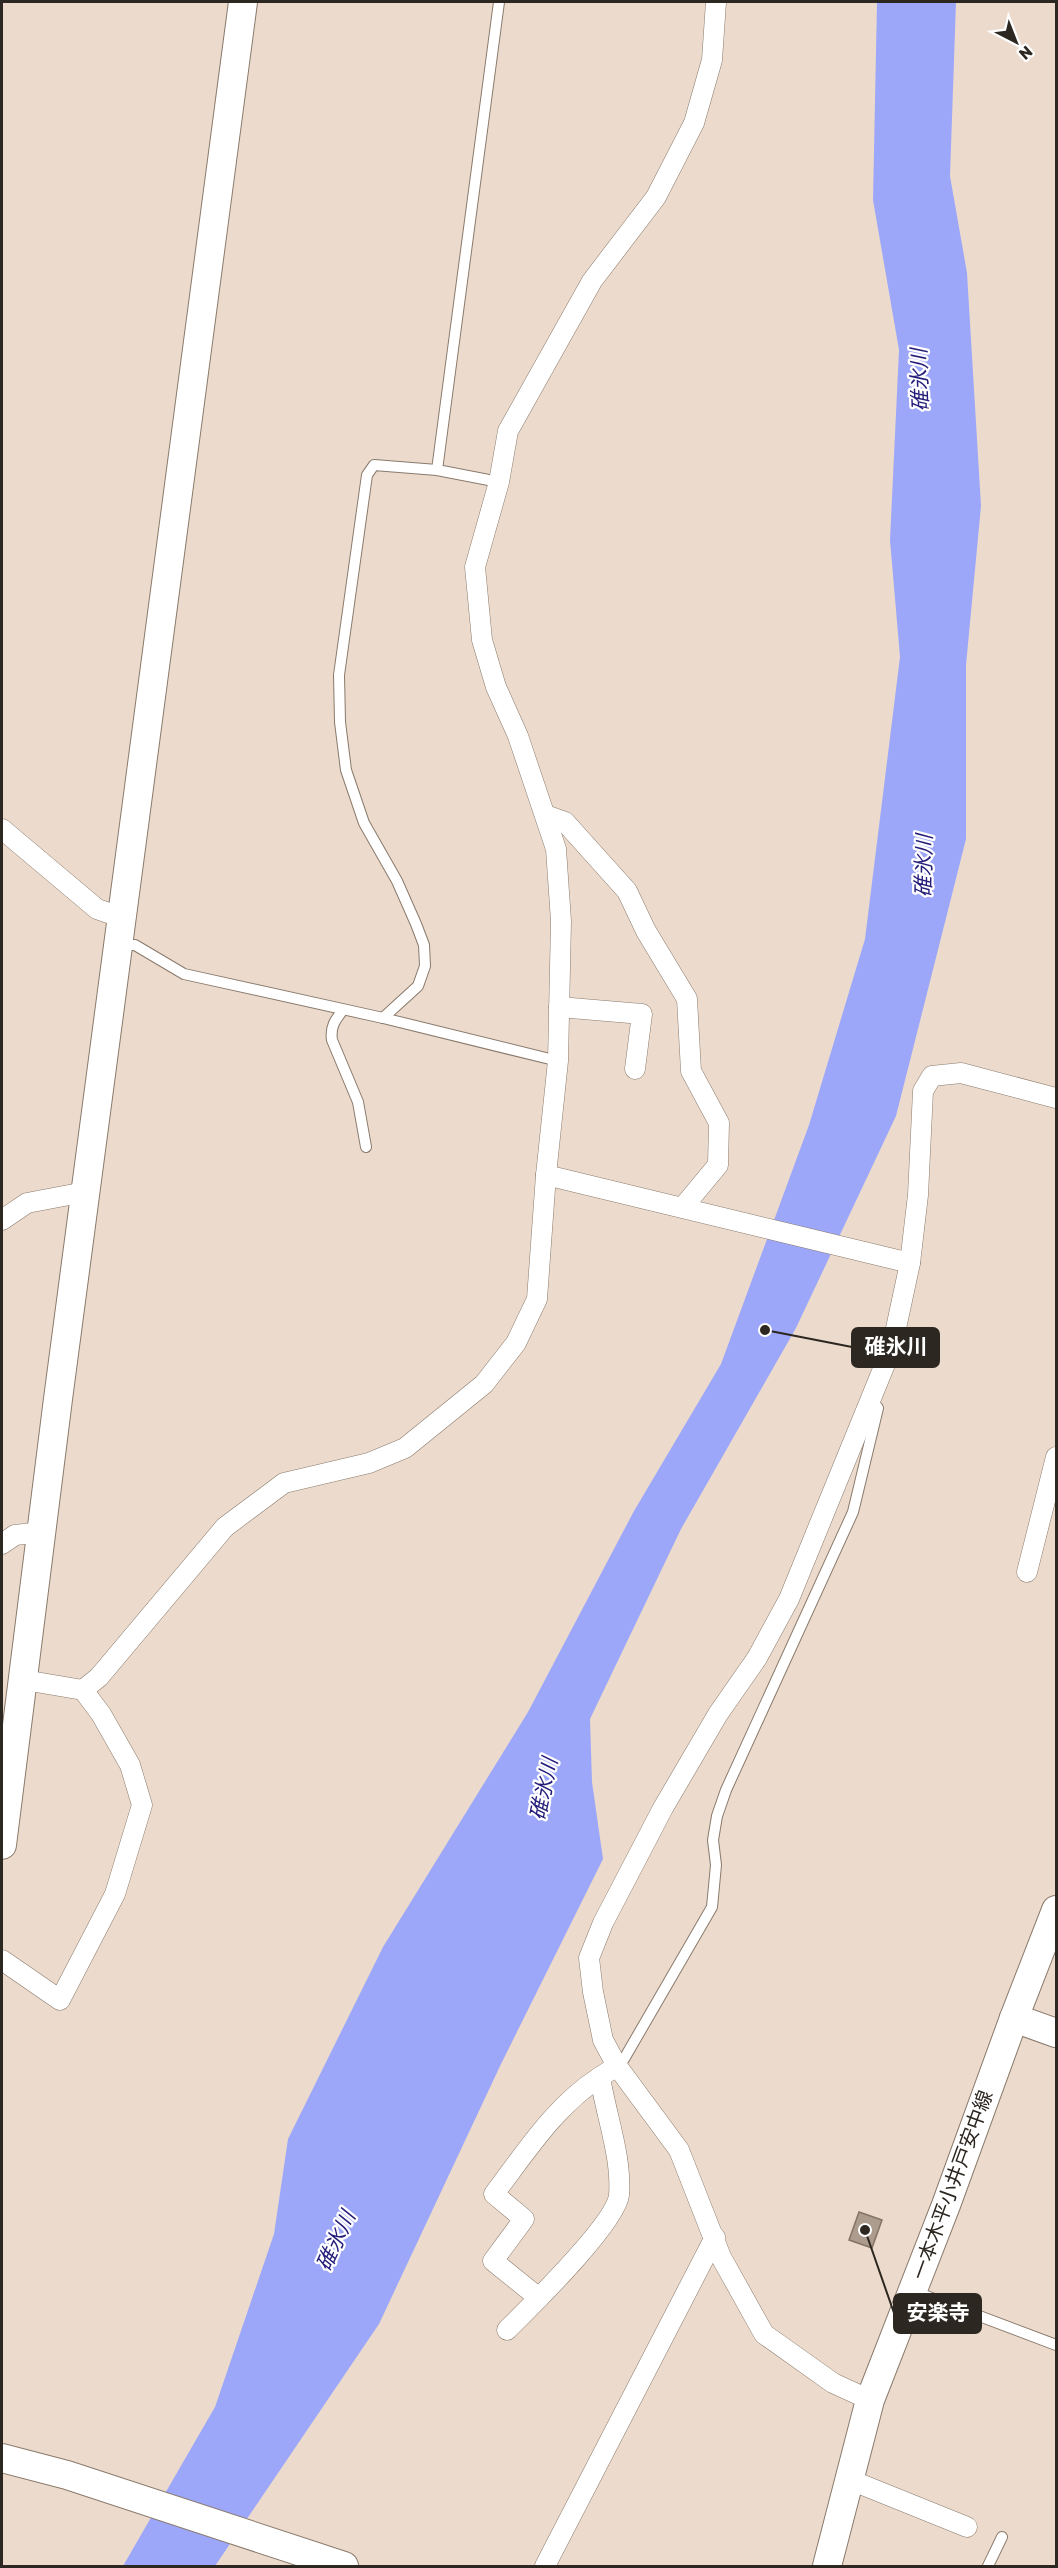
<svg xmlns="http://www.w3.org/2000/svg" width="1058" height="2568" font-family="Rubik,'Noto Sans JP',sans-serif">
	<rect width="100%" height="100%" fill="#ecdbcc"/>
	<polygon fill="#9ca7fa" points="877,2 956,2 950,176 967,273 981,506 966,665 966,839 896,1116 796,1328 681,1529 590,1719 592,1782 603,1859 501,2064 379,2324 215,2566 123,2566 215,2407 274,2234 288,2139 383,1947 528,1712 634,1511 721,1364 809,1125 865,939 900,657 890,540 899,350 873,200"/>
	<polygon fill="#ac9c8e" stroke="#837466" stroke-width="1.5" points="859,2212 882,2220 872,2248 849,2240"/>
	<g fill="none" stroke-linecap="round" stroke-linejoin="round">
		<g stroke="#8a7a6c" stroke-width="12">
			<g id="lane">
				<polyline points="437,470 499,2"/>
				<polyline points="120,945 135,945 184,974 383,1018 558,1061"/>
				<path d="M343 1010C335 1020 330 1027 332 1040L358 1102 366 1147"/>
				<polyline points="383,1018 418,986 425,966 424,945 416,924 397,881 364,823 346,770 340,722 339,675 367,475 374,465 437,470 499,482"/>
				<polyline points="617,2066 624,2059 712,1907 716,1865 713,1840 717,1816 726,1790 853,1512 878,1408 872,1400"/>
				<polyline points="913,2291 1056,2345"/>
				<polyline points="988,2566 1002,2537"/>
			</g>
		</g>
		<g stroke="#8a7a6c" stroke-width="21">
			<g id="street">
				<polyline points="545,815 565,822 627,891 646,931 687,999 691,1071 719,1123 718,1165 683,1207"/>
				<polyline points="2,829 97,909 123,918"/>
				<polyline points="559,1007 642,1014 635,1069"/>
				<polyline points="546,1175 910,1263"/>
				<polyline points="2,1220 27,1203 85,1192"/>
				<polyline points="2,1544 15,1535 42,1532"/>
				<polyline points="1027,1572 1056,1457"/>
				<polyline points="83,1690 99,1677 225,1527 284,1483 369,1463 405,1448 484,1384 516,1343 537,1299 546,1175 558,1061 561,921 556,849 518,736 496,687 482,640 475,567 499,482 508,431 592,281 656,197 694,123 712,60 716,2"/>
				<polyline points="2,1960 60,2000 115,1894 142,1805 130,1765 101,1714 83,1690 24,1680"/>
				<path d="M539 2298 493 2261 524 2219 494 2194C526 2152 555 2106 600 2077"/>
				<path d="M507 2330C530 2307 616 2223 619 2195 622 2157 606 2115 600 2077L617 2066"/>
				<polyline points="870,2400 833,2383 764,2334 721,2257 679,2150 617,2066 603,2040 593,1992 589,1958 603,1923 663,1808 718,1714 757,1658 789,1599 892,1347 910,1263 918,1195 923,1091 932,1076 961,1073 1056,1098"/>
				<polyline points="848,2479 967,2527"/>
				<polyline points="545,2566 715,2237"/>
			</g>
		</g>
		<g stroke="#8a7a6c" stroke-width="30">
			<g id="secondary">
				<polyline points="2,1845 58,1399 243,2"/>
				<polyline points="1014,2018 1056,2033"/>
				<polyline points="2,2458 67,2475 344,2566"/>
				<polyline points="827,2566 870,2400 946,2205 1014,2018 1056,1910"/>
			</g>
		</g>
		<use href="#lane" stroke="#fff" stroke-width="10"/>
		<use href="#street" stroke="#fff" stroke-width="20"/>
		<use href="#secondary" stroke="#fff" stroke-width="28"/>
	</g>
	<g text-anchor="middle" stroke-width="4.5" stroke-linejoin="round" paint-order="stroke">
		<g font-size="20" fill="#2d2721" stroke="#fff">
			<text transform="translate(952 2185) rotate(-70)" y="7">一本木平小井戸安中線</text>
		</g>
		<g font-size="21" font-style="italic" fill="#251d7a" stroke="#fff">
			<text transform="translate(920 380) rotate(-92)" y="7">碓氷川</text>
			<text transform="translate(924 866) rotate(-89)" y="7">碓氷川</text>
			<text transform="translate(544 1789) rotate(-78)" y="7">碓氷川</text>
			<text transform="translate(336 2241) rotate(-65)" y="7">碓氷川</text>
		</g>
	</g>
	<path fill="none" stroke="#2d2721" stroke-width="2" d="M765 1330L852 1347M865 2230L894 2313"/>
	<g fill="#2d2721" stroke="#fff" stroke-width="2">
		<circle cx="765" cy="1330" r="6"/>
		<circle cx="865" cy="2230" r="6"/>
	</g>
	<g fill="#2d2721" stroke="#2d2721" stroke-width="2">
		<rect x="852" y="1328" width="87" height="39" rx="6"/>
		<rect x="894" y="2294" width="87" height="39" rx="6"/>
	</g>
	<g font-size="21" text-anchor="middle" font-weight="bold" fill="#fff">
		<text x="896" y="1354">碓氷川</text>
		<text x="938" y="2320">安楽寺</text>
	</g>
	<rect width="1058" height="2568" fill="none" stroke="#2d2721" stroke-width="6"/>
	<g transform="translate(1016 42) rotate(138)" stroke="#ffffff" stroke-width="4.5" paint-order="stroke">
	<path d="M0-4.5L10 22L0 15L-10 22Z" fill="#2d2721"/>
	<text y="-9" font-size="16" font-weight="bold" text-anchor="middle" fill="#2d2721">N</text>
	</g>
</svg>
